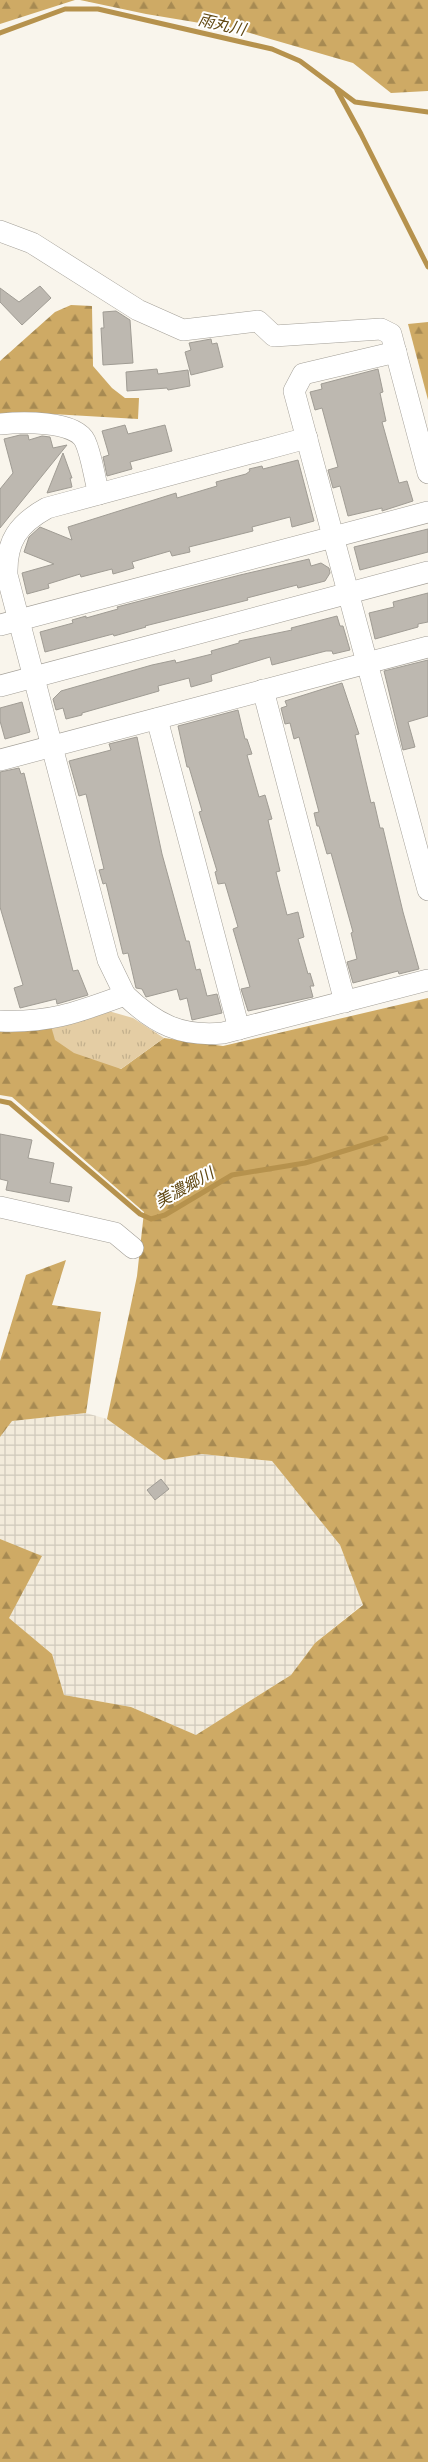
<svg xmlns="http://www.w3.org/2000/svg" width="428" height="2462" font-family="'Crimson Pro','Noto Sans JP',serif">
	<defs>
		<pattern id="industrial-grid" width="8" height="8" patternUnits="userSpaceOnUse" patternTransform="scale(1.25)"><rect width="8" height="8" fill="#f3ebdb"/><path d="M0 4h8M4 0v8" fill="none" stroke="#d0c9bb"/></pattern>
		<pattern id="forest-firs" width="22" height="20" patternUnits="userSpaceOnUse" patternTransform="scale(1.25)"><rect width="22" height="20" fill="#ceaa65"/><path d="M5 1l3.5 6h-7zM16 11l3.5 6h-7z" fill="#a78a52"/></pattern>
		<pattern id="park-tufts" width="24" height="20" patternUnits="userSpaceOnUse" patternTransform="scale(1.25)"><rect width="24" height="20" fill="#e4cda4"/><path d="M3 7l-1-3M5 7V3M7 7l1-3M15 17l-1-3M17 17v-4M19 17l1-3" fill="none" stroke="#c3b08d"/></pattern>
	</defs>
	<rect width="100%" height="100%" fill="#f9f5ec"/>
	<polygon fill="url(#industrial-grid)" points="86,1413 107,1419 164,1460 202,1454 272,1461 340,1545 363,1604 315,1643 291,1675 196,1735 131,1707 64,1695 52,1654 9,1618 0,1539 0,1437 11,1421"/>
	<g fill="url(#forest-firs)">
		<polygon points="0,0 75,0 0,24"/>
		<polygon points="80,0 428,0 428,91 391,93 353,63 236,29 146,14"/>
		<polygon points="71,305 92,306 93,366 112,388 125,398 139,398 138,419 52,414 0,417 0,361 55,312"/>
		<polygon points="428,322 428,400 408,324"/>
		<polygon points="428,998 428,2462 0,2462 0,1539 42,1556 9,1618 52,1654 64,1695 131,1707 196,1735 291,1675 315,1643 363,1605 340,1545 272,1461 202,1454 164,1460 107,1419 137,1276 144,1212 12,1097 0,1095 0,1028 51,1026 121,1069 164,1038 223,1046"/>
		<polygon points="66,1260 52,1305 101,1312 86,1413 12,1421 0,1437 0,1361 26,1275"/>
	</g>
	<polygon fill="url(#park-tufts)" points="105,1010 133,1018 164,1038 121,1069 74,1053 55,1040 51,1026"/>
	<g fill="none" stroke-linecap="round" stroke-linejoin="round">
		<g stroke="#b6924d" stroke-width="5">
			<polyline points="0,33 65,9 98,9 272,49 300,61 355,102 428,112"/>
			<polyline points="337,90 361,134 428,267"/>
			<polyline points="0,1101 10,1103 140,1214 151,1219 165,1215 232,1175 305,1163 386,1138"/>
		</g>
	</g>
	<g fill="#bdb8b0" stroke="#a09c94">
		<polygon points="40,286 51,298 22,325 0,302 0,288 19,302"/>
		<polygon points="116,311 130,320 133,363 103,365 101,328 104,328 103,312"/>
		<polygon points="211,339 212,344 217,343 223,367 191,375 185,352 191,350 189,343"/>
		<polygon points="157,369 158,374 188,370 190,386 168,390 167,388 127,391 126,372"/>
		<polygon points="378,369 383,392 380,393 386,421 382,422 399,483 407,481 413,501 382,511 382,508 348,516 340,486 333,488 328,470 338,467 322,408 315,410 310,392 322,389 321,384"/>
		<polygon points="125,425 128,434 165,425 172,451 130,462 132,469 107,476 103,457 109,455 102,431"/>
		<polygon points="20,435 28,435 29,440 42,436 50,437 53,448 67,445 0,528 0,489 13,473 4,439"/>
		<polygon points="63,453 72,478 70,478 72,487 47,493"/>
		<polygon points="298,460 314,521 292,527 290,517 252,527 253,531 189,547 190,552 172,556 170,551 132,562 134,568 113,574 112,569 81,577 80,574 48,584 49,588 27,594 22,573 54,564 24,552 29,537 40,527 72,540 68,527 176,493 177,498 217,486 216,482 246,474 250,471 249,469 262,466 263,469"/>
		<polygon points="428,529 428,552 360,570 354,547"/>
		<polygon points="309,559 311,566 321,563 329,568 330,573 325,581 298,588 297,585 247,598 248,600 145,626 146,627 114,636 113,634 45,652 40,632 73,623 72,620 86,616 86,618 118,609 117,607 240,575"/>
		<polygon points="428,593 428,622 418,624 418,627 375,639 369,613 394,607 393,602"/>
		<polygon points="337,616 340,626 343,626 350,650 333,654 332,651 326,651 272,665 270,657 211,675 212,681 191,687 189,678 158,686 159,691 82,713 82,715 66,719 63,708 56,710 53,699 61,691 152,665 175,660 176,663 212,654 211,651 239,643 239,641 292,630 291,628"/>
		<polygon points="428,660 428,716 408,722 415,747 403,750 384,671"/>
		<polygon points="342,683 359,734 355,735 371,803 374,802 380,828 383,828 403,912 419,969 399,974 398,971 353,983 347,962 357,959 351,933 353,932 331,853 327,854 319,826 317,826 314,813 319,812 299,737 294,739 290,723 285,724 281,708 287,706 285,701"/>
		<polygon points="22,702 30,732 5,739 0,721 0,708"/>
		<polygon points="238,710 245,739 247,739 252,754 247,755 259,797 265,795 272,819 268,820 280,871 276,872 287,915 298,912 304,937 298,939 308,974 310,973 314,986 310,986 313,997 248,1011 241,989 250,987 233,929 238,927 225,883 218,884 215,872 217,871 199,812 202,811 189,767 187,767 178,726"/>
		<polygon points="137,737 162,854 186,941 189,941 196,970 200,969 207,996 217,994 222,1013 192,1020 187,998 180,1000 177,989 146,997 142,989 136,988 128,953 123,954 106,883 103,884 99,870 104,869 86,794 79,796 69,761 111,750 109,744"/>
		<polygon points="19,768 21,774 24,773 73,971 78,970 88,995 57,1004 56,999 20,1008 14,988 23,985 0,907 0,772"/>
		<polygon points="0,1134 32,1140 28,1158 54,1163 50,1183 72,1187 69,1202 6,1190 8,1181 0,1179"/>
		<polygon points="161,1479 169,1489 155,1500 147,1490"/>
	</g>
	<g fill="none" stroke-linecap="round" stroke-linejoin="round">
		<g stroke="#a39f97" stroke-width="22">
			<g id="minor">
				<polyline points="0,231 32,243 138,310 183,330 258,321 274,336 381,329 391,334 428,473"/>
				<polyline points="396,352 303,374 294,391 428,890"/>
				<path d="M0 424C20 422 75 420 85 441 92 456 94 477 99 494"/>
				<polyline points="0,625 428,512"/>
				<polyline points="0,686 428,572"/>
				<polyline points="263,690 345,1002"/>
				<polyline points="157,719 239,1029"/>
				<polyline points="0,760 428,647"/>
				<path d="M125 995 108 960 7 575C6 541 18 524 47 508L307 438"/>
				<path d="M0 1021C51 1023 78 1012 125 995 155 1024 181 1037 223 1033L428 980"/>
				<polyline points="0,1207 115,1233 133,1248"/>
			</g>
		</g>
		<use href="#minor" stroke="#fff" stroke-width="21"/>
	</g>
	<g text-anchor="middle" stroke-width="4" stroke-linejoin="round" paint-order="stroke">
		<g font-size="16" font-style="italic" fill="#624914" stroke="#fff">
			<text transform="translate(222 24) rotate(13)" y="6">雨丸川</text>
			<text transform="translate(184 1187) rotate(-29)" y="6">美濃郷川</text>
		</g>
	</g>
</svg>
